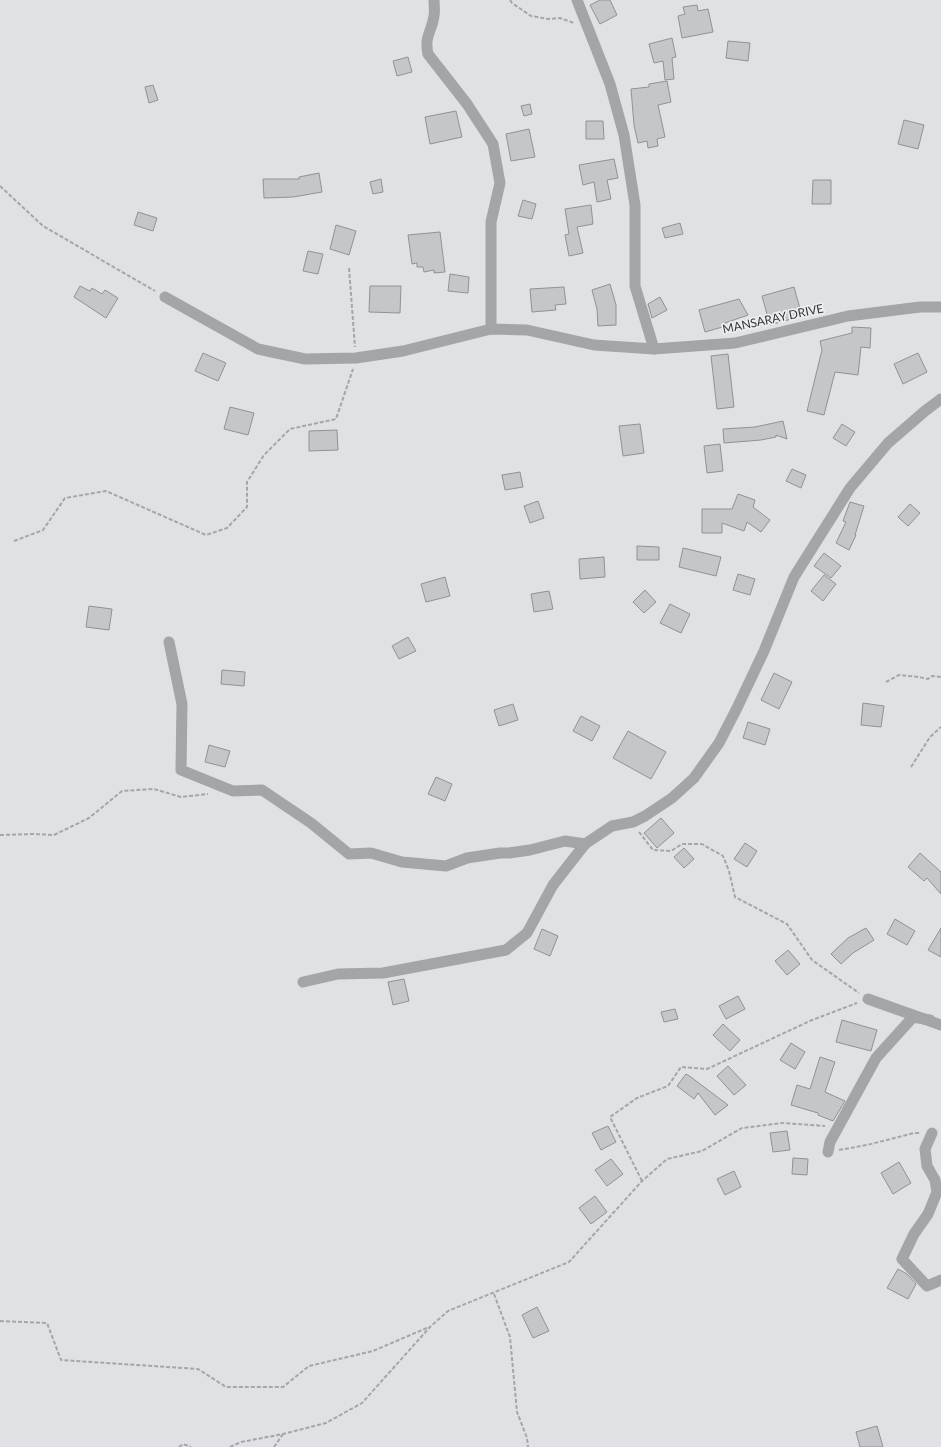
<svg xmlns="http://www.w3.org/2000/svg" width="941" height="1447" font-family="Lato,sans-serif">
	<rect width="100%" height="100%" fill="#e0e1e4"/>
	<g fill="#c5c6c9" stroke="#919294">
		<polygon points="600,0 610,0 617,15 600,24 590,5"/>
		<polygon points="697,5 698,11 708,9 713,32 682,38 678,16 685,14 683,7"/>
		<polygon points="672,38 676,57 672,58 674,79 665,80 663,61 654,63 649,44"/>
		<polygon points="728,41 750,43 748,61 726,58"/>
		<polygon points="408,57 412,72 397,76 393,61"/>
		<polygon points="667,81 671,102 658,105 665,137 657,139 658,146 648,148 647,141 638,143 634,125 631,89 649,87 649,84"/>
		<polygon points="153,85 158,100 149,103 145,87"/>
		<polygon points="530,104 532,114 524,116 521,106"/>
		<polygon points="456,111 462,137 430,144 425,117"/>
		<polygon points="904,120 924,125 918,149 898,144"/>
		<polygon points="586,121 603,121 604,139 586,139"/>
		<polygon points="529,129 535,157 511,161 506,134"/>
		<polygon points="614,159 618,178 607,180 611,199 597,202 594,182 583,185 579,165"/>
		<polygon points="319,173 322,192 293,197 264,198 263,179 299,179 299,177"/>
		<polygon points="381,179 383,192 373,194 370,182"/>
		<polygon points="813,180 831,180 831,204 812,204"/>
		<polygon points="523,200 536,204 532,219 518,216"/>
		<polygon points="591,205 593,224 577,227 583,253 569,256 565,235 569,234 565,209"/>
		<polygon points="138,212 157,218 153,231 134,225"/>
		<polygon points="680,223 683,234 665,238 662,228"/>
		<polygon points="336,225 356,231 349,255 330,249"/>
		<polygon points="440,232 445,272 434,273 434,270 424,272 423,267 417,267 417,263 412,264 408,235"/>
		<polygon points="308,251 323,254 318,274 303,271"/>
		<polygon points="450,274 469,277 468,293 448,291"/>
		<polygon points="610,284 616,305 616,325 598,326 597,309 592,290"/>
		<polygon points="80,286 90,291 92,288 102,294 105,290 118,298 106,318 74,297"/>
		<polygon points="370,286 401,286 400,313 369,312"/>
		<polygon points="564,287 566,304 555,305 556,310 532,312 530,289"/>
		<polygon points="794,287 802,316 770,325 762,296"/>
		<polygon points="660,297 667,310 652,318 648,304"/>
		<polygon points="739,299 748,315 725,323 726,326 705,332 699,310"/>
		<polygon points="852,327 871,328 870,348 861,347 858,375 835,372 824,415 807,411 822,350 820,341 852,333"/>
		<polygon points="203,353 226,363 218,381 195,371"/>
		<polygon points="918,353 927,372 903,384 894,364"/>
		<polygon points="728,354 734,407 717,409 711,356"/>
		<polygon points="230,407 254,413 248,435 224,429"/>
		<polygon points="783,421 787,439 776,435 776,437 761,440 724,443 723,429 755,427"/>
		<polygon points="640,424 644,453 623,456 619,426"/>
		<polygon points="842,424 855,432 846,446 833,438"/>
		<polygon points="337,430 338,450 309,451 309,431"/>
		<polygon points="720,444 723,471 707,473 704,446"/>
		<polygon points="792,469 806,475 801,488 786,481"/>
		<polygon points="520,472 523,487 505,490 502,475"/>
		<polygon points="738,494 755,500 753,507 770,520 761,532 747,522 744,531 722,523 722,533 702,533 702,509 732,509"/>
		<polygon points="538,501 544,518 530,523 524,506"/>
		<polygon points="850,502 864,506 855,535 856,535 849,550 836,543 846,522 843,521"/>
		<polygon points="910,504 920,513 908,526 898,517"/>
		<polygon points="637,546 659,547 659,560 637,560"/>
		<polygon points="683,548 721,557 716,576 679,567"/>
		<polygon points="824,553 841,566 831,578 814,566"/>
		<polygon points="604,557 605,577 580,579 579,559"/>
		<polygon points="738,574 755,579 750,595 733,590"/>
		<polygon points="824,575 836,584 823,601 811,591"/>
		<polygon points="445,577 450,596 426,602 421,584"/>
		<polygon points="645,590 656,602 644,613 633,602"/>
		<polygon points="549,591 553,609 534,612 531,594"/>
		<polygon points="670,604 690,614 681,633 660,623"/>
		<polygon points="89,606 112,609 109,630 86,627"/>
		<polygon points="408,637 416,651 399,659 392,646"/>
		<polygon points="222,670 245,672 244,686 221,684"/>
		<polygon points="774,673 792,682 779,709 761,700"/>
		<polygon points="863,703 884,706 881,727 861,725"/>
		<polygon points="513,704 518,720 499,726 494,710"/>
		<polygon points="581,716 600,726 592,741 573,731"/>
		<polygon points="748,722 770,729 765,745 743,738"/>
		<polygon points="628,731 666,752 651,779 613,758"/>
		<polygon points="209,745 230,751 225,767 205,762"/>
		<polygon points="436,777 452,784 445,801 428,794"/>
		<polygon points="661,818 674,833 657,848 644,833"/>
		<polygon points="745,843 757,851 747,867 734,859"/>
		<polygon points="684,848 694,859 684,868 674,857"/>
		<polygon points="920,853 941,872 941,894 927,878 924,881 908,867"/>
		<polygon points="895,919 915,931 907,945 887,934"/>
		<polygon points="866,928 874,940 853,953 841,964 831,954 848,938"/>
		<polygon points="941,928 941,957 928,950"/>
		<polygon points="542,929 558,936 550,956 534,949"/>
		<polygon points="788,950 800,964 787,975 775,961"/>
		<polygon points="404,979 409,1001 393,1005 388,982"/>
		<polygon points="738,996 745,1009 726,1019 719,1006"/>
		<polygon points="675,1009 678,1019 664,1022 661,1012"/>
		<polygon points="842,1020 877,1030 871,1051 836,1042"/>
		<polygon points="723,1024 740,1040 730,1051 713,1035"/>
		<polygon points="791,1043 805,1052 795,1069 780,1060"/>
		<polygon points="820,1057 835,1062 825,1092 845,1101 833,1121 818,1115 818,1113 791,1105 797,1085 810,1089"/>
		<polygon points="728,1066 746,1085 734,1095 717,1076"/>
		<polygon points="686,1074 688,1075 728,1105 715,1115 698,1093 694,1099 677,1086"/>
		<polygon points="608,1126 616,1142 601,1150 592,1133"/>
		<polygon points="787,1131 790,1150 773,1152 770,1133"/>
		<polygon points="793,1158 808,1159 807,1175 792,1174"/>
		<polygon points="611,1159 623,1174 607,1186 595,1170"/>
		<polygon points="899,1162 911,1183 893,1194 881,1173"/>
		<polygon points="734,1171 741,1187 725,1195 717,1179"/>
		<polygon points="595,1196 607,1212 591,1224 579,1208"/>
		<polygon points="898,1269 907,1274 916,1284 908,1299 887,1288"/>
		<polygon points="537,1307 549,1331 533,1338 522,1315"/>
		<polygon points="877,1426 883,1447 860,1447 856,1432"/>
	</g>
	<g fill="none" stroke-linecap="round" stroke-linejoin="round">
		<g stroke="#a5a6a8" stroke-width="2" stroke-dasharray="4 2" stroke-linecap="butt">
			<polyline points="510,0 512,3 531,16 548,19 560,18 574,23"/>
			<polyline points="0,186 43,226 155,291"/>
			<polyline points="349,268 355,347"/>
			<polyline points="14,541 43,530 65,498 106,491 206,535 227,528 247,507 247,482 264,455 290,429 336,419 353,369"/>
			<polyline points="886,682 899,675 919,677 928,679 932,676 941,677"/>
			<polyline points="911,767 930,737 941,727"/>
			<polyline points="639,832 653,850 671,851 682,844 702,844 723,856 729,871 735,897 787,924 812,960 859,993"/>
			<polyline points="0,835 33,834 54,835 89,818 122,791 154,789 181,797 208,794"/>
			<polyline points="839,1150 867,1145 914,1133 921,1133"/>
			<polyline points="642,1181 610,1117 637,1098 668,1086 681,1067 707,1069 812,1020 857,1003"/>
			<polyline points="494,1294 510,1337 517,1412 527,1438 528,1447"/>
			<polyline points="0,1321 47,1323 61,1360 198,1369 226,1387 283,1387 309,1366 373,1351 429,1327"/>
			<polyline points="179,1447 183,1444 191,1447"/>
			<polyline points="230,1447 241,1442 283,1434 326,1423 362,1403 430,1327 448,1311 569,1262 642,1181 667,1159 702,1151 742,1128 783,1123 825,1126"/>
			<polyline points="274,1447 283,1434"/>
		</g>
		<g stroke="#a4a5a6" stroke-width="11">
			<path d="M434 0C434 5 435 11 434 16 432 32 424 35 428 54L467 104 493 144 500 183 491 222V329"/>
			<polyline points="577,0 610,84 624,135 635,205 635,286 654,349"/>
			<polyline points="165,297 258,349 305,359 356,358 403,351 491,329 527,330 594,345 654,349 735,343 848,316 920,307 941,307"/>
			<polyline points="169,642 182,704 181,770 233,791 262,790 311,823 349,854 371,853 402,862 446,866 467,858 500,853 509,853 530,850 565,841 585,844 612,826 633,822 645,816 672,798 694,778 719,743 737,708 764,651 794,577 850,488 888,443 925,411 941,399"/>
			<polyline points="303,982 338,974 383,973 506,950 527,933 553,885 585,844"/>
			<polyline points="868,999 941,1025"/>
			<polyline points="932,1133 925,1149 927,1166 935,1180 937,1192 928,1214 914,1234 902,1259 927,1286 941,1280"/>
			<polyline points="828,1152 830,1142 876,1058 913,1017 930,1020"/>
		</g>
	</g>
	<g text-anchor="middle" stroke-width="3.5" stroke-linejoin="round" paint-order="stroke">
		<g font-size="12" fill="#353637" stroke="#edeef1">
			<text transform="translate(773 319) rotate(-12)" y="4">MANSARAY DRIVE</text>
		</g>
	</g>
</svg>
